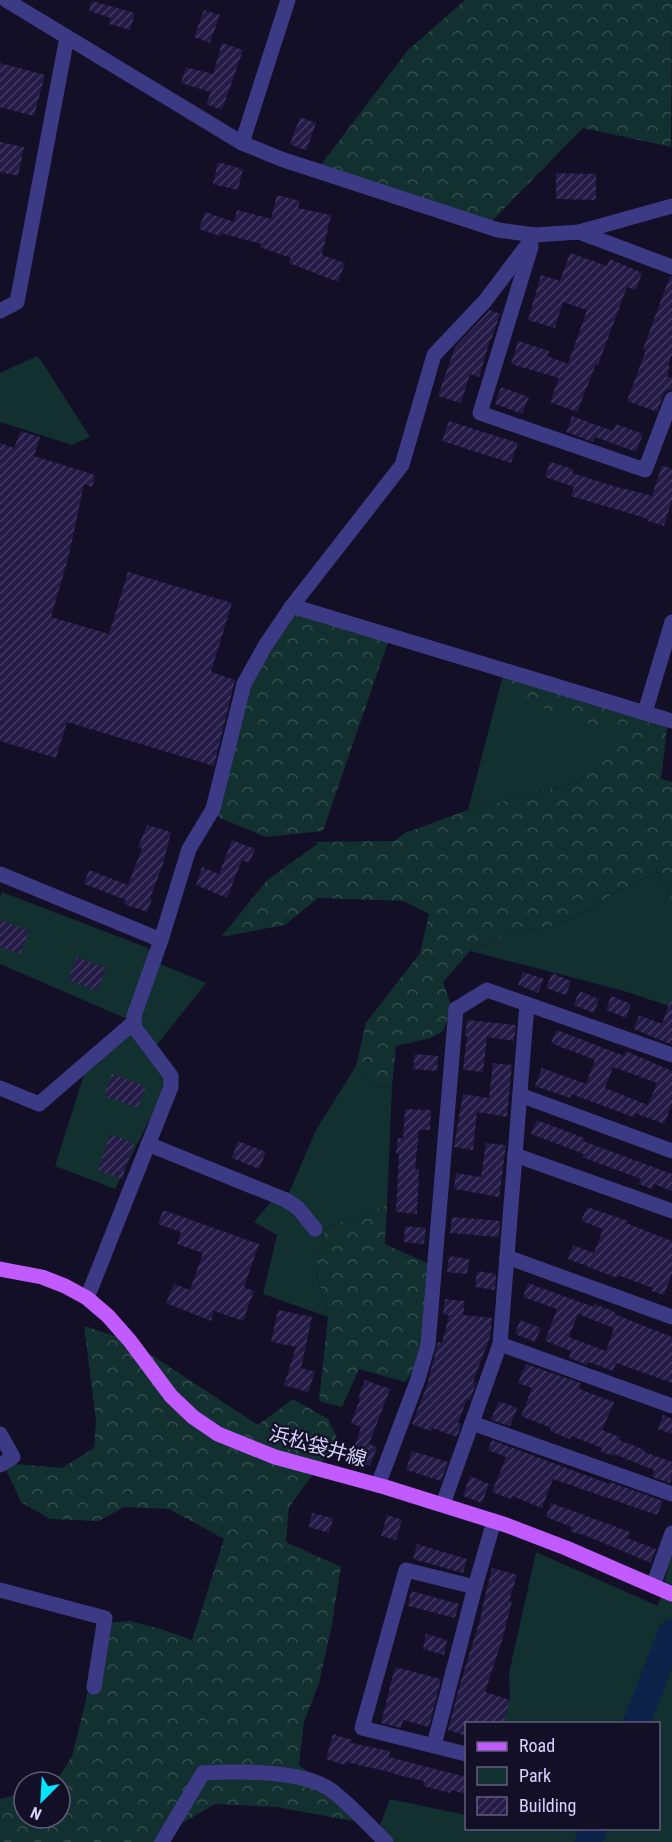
<svg xmlns="http://www.w3.org/2000/svg" width="672" height="1842" font-family="'Roboto Condensed','Noto Sans JP',sans-serif">
	<defs>
		<pattern id="forest-crowns" width="20" height="18" patternUnits="userSpaceOnUse" patternTransform="scale(1.5)"><rect width="20" height="18" fill="#12302f"/><path d="M2 6a3 3 0 1 1 6 0M12 15a3 3 0 1 1 6 0" fill="none" stroke="#344d4e"/></pattern>
		<pattern id="building-hatch" width="6" height="6" patternUnits="userSpaceOnUse" patternTransform="scale(1.5)"><rect width="6" height="6" fill="#241b47"/><path d="M-1 1l2-2M0 6l6-6M5 7l2-2" fill="none" stroke="#433b63"/></pattern>
	</defs>
	<rect width="100%" height="100%" fill="#130f26"/>
	<g fill="#12302f">
		<polygon points="37,356 42,362 90,437 72,445 0,422 0,373"/>
		<polygon points="499,690 620,734 579,782 468,810"/>
		<polygon points="657,872 672,900 672,1007 624,991 470,951 506,934 562,924 621,890"/>
		<polygon points="2,892 148,948 153,961 206,983 152,1051 171,1076 115,1189 55,1166 88,1062 134,1022 0,964 0,897"/>
		<polygon points="356,1066 374,1088 392,1087 387,1205 325,1228 316,1271 328,1317 263,1294 277,1235 254,1222 276,1196 286,1200 316,1130"/>
		<polygon points="536,1552 658,1606 672,1553 672,1842 390,1842 377,1833 390,1799 466,1815 466,1828 658,1828 658,1724 503,1723 510,1700 509,1673"/>
	</g>
	<g fill="url(#forest-crowns)">
		<polygon points="465,0 672,0 671,147 583,128 487,226 317,170 408,50"/>
		<polygon points="292,606 390,636 323,831 266,837 218,817 244,684"/>
		<polygon points="505,670 668,719 661,779 672,782 672,900 657,872 621,890 562,924 506,934 470,951 443,982 452,1008 443,1031 431,1038 396,1046 392,1087 374,1088 356,1066 366,1023 420,953 429,914 404,901 318,898 285,925 221,937 267,880 319,843 308,842 394,841 405,833 468,810 579,782 619,734 521,701 499,690"/>
		<polygon points="387,1205 385,1244 436,1267 424,1359 405,1382 359,1369 342,1407 319,1401 328,1317 316,1271 325,1228"/>
		<polygon points="84,1326 130,1341 258,1425 293,1399 328,1419 338,1440 289,1507 286,1542 341,1567 332,1624 319,1683 304,1722 299,1765 331,1790 364,1823 276,1807 215,1804 160,1836 157,1842 0,1842 0,1799 24,1793 24,1818 60,1818 60,1782 56,1782 72,1756 105,1623 130,1621 161,1629 192,1640 224,1539 169,1509 124,1507 99,1521 50,1519 21,1502 3,1463 62,1468 94,1448 96,1421"/>
	</g>
	<g fill="none" stroke-linecap="round" stroke-linejoin="round">
		<g stroke="#0c2248" stroke-width="27">
			<polyline points="636,1724 672,1632"/>
			<polyline points="588,1842 594,1828"/>
		</g>
	</g>
	<g fill="url(#building-hatch)" fill-rule="evenodd">
		<polygon points="92,1 135,13 130,30 109,24 111,18 89,11"/>
		<polygon points="204,10 220,15 210,43 194,37"/>
		<polygon points="222,43 243,50 222,110 206,104 211,92 181,83 186,67 213,74"/>
		<polygon points="0,63 45,75 34,116 0,107"/>
		<polygon points="300,117 316,123 306,151 290,144"/>
		<polygon points="0,142 24,147 18,176 0,172"/>
		<polygon points="218,162 243,169 238,190 213,184"/>
		<polygon points="556,173 596,174 596,200 556,199"/>
		<polygon points="277,195 300,201 298,208 331,215 322,255 345,263 338,282 289,263 291,258 260,247 262,244 221,233 220,236 199,229 205,212 234,222 237,210 271,219"/>
		<polygon points="570,253 607,266 610,259 642,273 636,290 627,287 598,365 596,364 577,412 550,402 559,378 511,364 518,341 549,351 547,356 568,364 587,310 563,302 555,328 528,320 541,275 560,281"/>
		<polygon points="670,276 672,277 672,354 668,366 670,367 667,377 672,378 672,389 666,391 663,395 657,412 627,401 646,350 643,349"/>
		<polygon points="490,310 500,314 491,340 490,340 479,377 470,374 461,403 438,396 455,347"/>
		<polygon points="501,387 529,397 522,414 495,404"/>
		<polygon points="572,416 613,431 616,424 643,434 636,452 595,437 593,442 566,432"/>
		<polygon points="449,421 518,443 511,463 442,441"/>
		<polygon points="21,431 40,437 34,456 95,475 92,487 84,484 69,555 51,617 109,634 128,572 232,603 211,672 235,680 214,766 67,722 56,758 0,741 0,443 14,448"/>
		<polygon points="550,462 573,469 572,473 610,485 652,496 662,465 672,469 672,500 664,526 648,521 648,519 571,496 574,487 545,477"/>
		<polygon points="147,825 171,832 163,864 150,898 152,899 147,912 124,904 126,900 84,884 89,870 128,885 142,848 138,847"/>
		<polygon points="232,840 255,849 249,863 242,860 227,898 196,885 202,867 219,874"/>
		<polygon points="0,920 29,931 20,954 0,947"/>
		<polygon points="77,957 106,968 97,991 68,980"/>
		<polygon points="523,972 544,979 538,993 518,985"/>
		<polygon points="552,973 571,981 566,995 546,988"/>
		<polygon points="579,991 599,999 594,1013 574,1005"/>
		<polygon points="611,996 631,1004 626,1018 606,1010"/>
		<polygon points="670,1001 672,1001 672,1045 634,1029 639,1015 662,1024"/>
		<polygon points="467,1020 516,1025 514,1041 487,1037 483,1072 463,1070 467,1036 465,1036"/>
		<path d="M557 1030 624 1056 626 1051 672 1071V1104L664 1124 635 1113 633 1117 571 1094 570 1098 535 1086 542 1068 586 1084 595 1060 551 1043ZM613 1067 657 1083 648 1105 605 1088Z"/>
		<polygon points="415,1054 438,1056 437,1071 413,1069"/>
		<polygon points="493,1063 512,1065 507,1117 477,1112 473,1150 454,1147 463,1094 489,1098"/>
		<polygon points="112,1074 146,1086 138,1108 104,1096"/>
		<polygon points="405,1109 431,1110 430,1130 419,1130 415,1169 419,1169 417,1214 396,1212 399,1154 396,1154 398,1138 403,1139"/>
		<polygon points="537,1120 584,1138 583,1141 672,1174 672,1191 654,1184 652,1189 639,1184 641,1179 582,1157 584,1154 531,1134"/>
		<polygon points="110,1134 134,1143 122,1179 98,1171"/>
		<polygon points="238,1141 266,1152 259,1169 232,1158"/>
		<polygon points="486,1143 506,1145 499,1197 454,1189 456,1173 481,1177"/>
		<polygon points="587,1207 628,1221 626,1223 672,1241 672,1273 664,1295 652,1291 653,1288 618,1275 617,1278 568,1259 573,1245 594,1253 603,1229 581,1221"/>
		<polygon points="163,1210 259,1244 244,1287 254,1291 243,1321 214,1311 211,1321 166,1303 174,1284 190,1290 203,1253 177,1244 181,1232 158,1224"/>
		<polygon points="452,1217 500,1221 499,1237 450,1233"/>
		<polygon points="405,1226 426,1228 424,1244 404,1242"/>
		<polygon points="449,1256 469,1259 467,1274 447,1272"/>
		<polygon points="477,1271 496,1274 495,1290 475,1287"/>
		<path d="M528 1283 594 1307 595 1304 615 1312 614 1314 672 1337V1383L616 1363 613 1371 589 1362 587 1365 569 1358 571 1351 545 1341 557 1309 523 1297ZM578 1314 614 1328 606 1351 569 1337Z"/>
		<polygon points="445,1299 465,1301 463,1315 492,1318 490,1337 473,1382 476,1383 470,1400 467,1399 458,1423 461,1424 457,1437 432,1428 430,1431 412,1424 427,1385 438,1342 442,1343 449,1315 443,1314"/>
		<polygon points="278,1310 312,1317 301,1368 315,1372 308,1392 284,1385 296,1347 271,1342"/>
		<polygon points="520,1320 541,1328 535,1342 515,1334"/>
		<polygon points="526,1364 581,1383 579,1389 614,1402 602,1430 620,1437 619,1440 645,1450 644,1452 672,1462 672,1476 670,1483 652,1477 654,1470 614,1454 614,1456 601,1452 602,1448 571,1436 570,1439 550,1431 551,1428 521,1416 532,1388 518,1383"/>
		<polygon points="365,1380 390,1389 369,1444 377,1447 370,1466 350,1459 361,1427 351,1423 360,1399 358,1399"/>
		<polygon points="499,1401 517,1408 510,1426 491,1420"/>
		<polygon points="663,1415 672,1419 672,1434 658,1429"/>
		<polygon points="492,1440 609,1484 610,1482 663,1501 657,1515 553,1479 542,1508 512,1496 511,1499 492,1492 506,1457 488,1450"/>
		<polygon points="412,1451 448,1462 441,1481 406,1470"/>
		<polygon points="470,1476 489,1484 482,1503 463,1496"/>
		<polygon points="551,1503 630,1532 627,1538 656,1549 651,1563 584,1535 571,1532 572,1527 546,1517"/>
		<polygon points="312,1513 333,1518 329,1533 309,1527"/>
		<polygon points="387,1515 402,1520 396,1540 381,1536"/>
		<polygon points="417,1544 467,1559 463,1573 413,1559"/>
		<polygon points="492,1568 517,1575 509,1601 512,1601 503,1637 485,1692 510,1700 503,1724 466,1724 466,1736 448,1730 460,1684 482,1613 481,1613"/>
		<polygon points="411,1591 459,1604 455,1618 408,1606"/>
		<polygon points="426,1634 447,1640 444,1655 423,1649"/>
		<polygon points="395,1667 441,1679 429,1727 403,1720 401,1728 381,1723"/>
		<polygon points="333,1734 352,1740 351,1743 390,1751 389,1757 466,1777 466,1794 451,1790 450,1793 423,1786 424,1781 394,1774 394,1773 346,1762 345,1765 326,1759"/>
	</g>
	<g fill="none" stroke-linecap="round" stroke-linejoin="round">
		<g stroke="#3d3a85" stroke-width="15">
			<polyline points="6,0 242,143 281,159 498,230 535,235 579,232 672,206"/>
			<polyline points="242,143 288,0"/>
			<polyline points="579,232 672,267"/>
			<polyline points="531,247 480,413 645,470 672,399"/>
			<polyline points="0,311 17,302 67,37"/>
			<polyline points="292,606 672,721"/>
			<polyline points="645,712 672,622"/>
			<polyline points="0,874 161,940"/>
			<polyline points="0,1088 39,1104 134,1022"/>
			<polyline points="520,1095 672,1151"/>
			<polyline points="148,1144 286,1200 298,1208 315,1229"/>
			<polyline points="515,1155 672,1211"/>
			<polyline points="507,1257 672,1317"/>
			<polyline points="87,1298 171,1087 171,1076 135,1028 134,1016 161,940 189,849 213,809 244,684 265,646 292,606 402,465 434,355 485,301 535,235"/>
			<polyline points="500,1344 672,1406"/>
			<polyline points="472,1423 672,1494"/>
			<polyline points="0,1434 13,1457 0,1465"/>
			<polyline points="378,1485 418,1379 428,1345 456,1009 487,990 672,1055"/>
			<polyline points="443,1504 500,1344 527,1004"/>
			<polyline points="653,1586 672,1533"/>
			<polyline points="0,1590 105,1618 94,1687"/>
			<polyline points="434,1745 475,1587 494,1521"/>
			<polyline points="466,1754 362,1728 406,1570 475,1587"/>
			<path d="M162 1842 203 1773C238 1771 303 1770 331 1790 351 1805 368 1825 386 1842"/>
		</g>
		<polyline stroke="#c25bff" stroke-width="15" points="0,1269 42,1277 65,1286 87,1298 108,1316 130,1341 171,1396 193,1417 218,1434 275,1457 385,1487 506,1525 566,1548 672,1594"/>
	</g>
	<g text-anchor="middle" stroke-width="4.5" stroke-linejoin="round" paint-order="stroke">
		<g font-size="20" fill="#d9d4ff" stroke="#130f26">
			<text transform="translate(318 1446) rotate(16)" y="7">浜松袋井線</text>
		</g>
	</g>
	<rect x="465" y="1722" width="195" height="108" fill="#130f26" stroke="#625e7d" stroke-width="1.5"/>
	<rect x="477" y="1742" width="30" height="9" fill="#c25bff" stroke="#625e7d" stroke-width="1.5"/>
	<text x="519" y="1752" font-size="18" fill="#d9d4ff">Road</text>
	<rect x="477" y="1767" width="30" height="18" fill="#12302f" stroke="#625e7d" stroke-width="1.5"/>
	<text x="519" y="1782" font-size="18" fill="#d9d4ff">Park</text>
	<rect x="477" y="1797" width="30" height="18" fill="url(#building-hatch)" stroke="#625e7d" stroke-width="1.5"/>
	<text x="519" y="1812" font-size="18" fill="#d9d4ff">Building</text>
	<g transform="translate(42 1800) rotate(204)"><circle r="28" fill="#130f26" stroke="#625e7d" stroke-width="1.5"/>
	<path d="M0-4.5L10 22L0 15L-10 22Z" fill="#00e5ff"/>
	<text y="-9" font-size="16" font-weight="bold" text-anchor="middle" fill="#d9d4ff">N</text>
	</g>
</svg>
